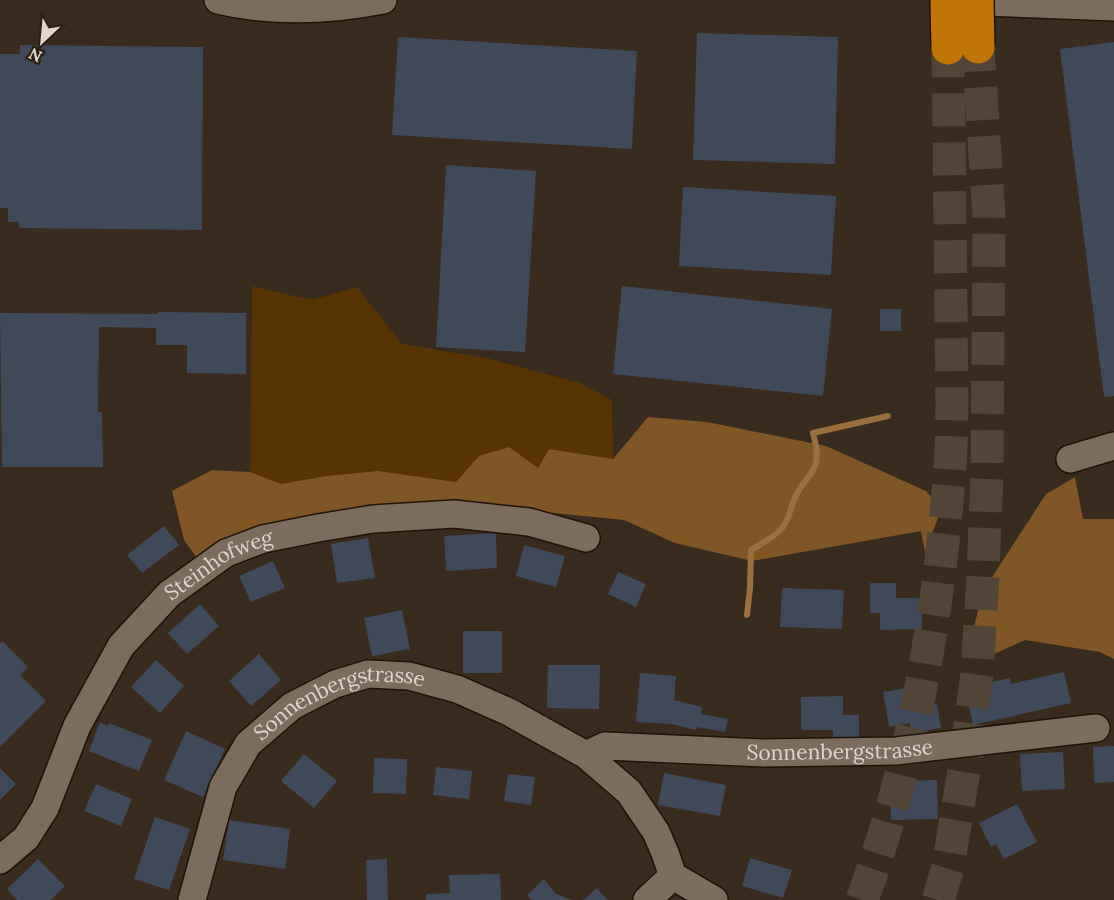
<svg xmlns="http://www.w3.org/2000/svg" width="1114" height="900" font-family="Lora,serif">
	<rect width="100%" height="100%" fill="#392b1d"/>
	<polygon fill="#583403" points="252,286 312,300 357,287 402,344 491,359 512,365 580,383 612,400 613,459 549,449 538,468 479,456 456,482 378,471 326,476 281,484 250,472"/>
	<g fill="#805624">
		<polygon points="648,417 707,422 826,446 926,491 941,510 925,552 921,531 752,561 675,543 624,520 474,505 202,565 184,540 172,491 212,470 250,472 281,484 326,476 378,471 456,482 479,456 509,447 538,468 549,449 613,459"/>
		<polygon points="1075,477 1083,519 1114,519 1114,659 1100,652 1025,640 985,658 973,631 983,591 1046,494"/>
	</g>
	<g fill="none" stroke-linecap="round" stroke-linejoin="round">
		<path stroke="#9b6f3e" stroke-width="6" d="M747 615 750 588 751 550C761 544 775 537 782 528 789 520 790 511 793 502 806 469 825 477 813 433L888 416"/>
	</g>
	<g fill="#40495a">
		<polygon points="697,33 838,37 835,164 693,160"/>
		<polygon points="398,37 637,51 632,149 392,135"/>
		<polygon points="1114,42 1114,396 1104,397 1060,49"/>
		<polygon points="20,45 203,47 202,230 19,228 19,222 8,222 8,208 0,208 0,54 20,54"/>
		<polygon points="446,165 536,171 525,352 436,347"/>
		<polygon points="683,187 836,196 831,275 679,266"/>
		<polygon points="622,286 832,309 823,396 613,374"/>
		<rect x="880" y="309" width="21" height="22"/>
		<polygon points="158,312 246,313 246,374 187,373 187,345 156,345 156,328 99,327 98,412 102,412 103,467 2,467 0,313 158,314"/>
		<polygon points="164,526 179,545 142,573 127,555"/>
		<polygon points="496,533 497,568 446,571 444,536"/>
		<polygon points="368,538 375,578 337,583 331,544"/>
		<polygon points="524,545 565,556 556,587 516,576"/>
		<polygon points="273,561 285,588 251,602 239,576"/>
		<polygon points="618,572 646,584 636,607 608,594"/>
		<polygon points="870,583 896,583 896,598 922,598 922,629 880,630 880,613 870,613"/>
		<polygon points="782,588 844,590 842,629 780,627"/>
		<polygon points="200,604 219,626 187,654 168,633"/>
		<polygon points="402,610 410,649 372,656 364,618"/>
		<rect x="463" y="631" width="39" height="42"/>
		<polygon points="2,641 28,667 20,675 46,701 0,747 0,643"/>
		<polygon points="259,654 281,680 251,706 229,681"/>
		<polygon points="156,660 184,686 160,713 131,687"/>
		<polygon points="548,665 600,665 599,709 547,708"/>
		<polygon points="1064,672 1071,703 973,725 965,688 1010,678 1011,684"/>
		<polygon points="640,673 676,676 674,700 702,707 701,714 728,719 725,732 697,727 696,730 672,724 636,722"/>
		<polygon points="918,686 922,707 937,704 941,728 911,733 910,723 889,727 883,692"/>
		<polygon points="843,696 843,715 859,715 859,738 833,738 833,730 801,730 801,697"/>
		<polygon points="100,722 108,726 109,723 152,740 139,771 89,751"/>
		<polygon points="186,731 225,749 203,797 164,780"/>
		<polygon points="1114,746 1114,782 1094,783 1093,747"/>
		<polygon points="1063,752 1065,789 1022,791 1020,754"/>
		<polygon points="304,754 337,781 314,808 281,781"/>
		<polygon points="374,758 407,759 406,794 373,793"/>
		<polygon points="436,767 472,771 469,799 433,795"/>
		<polygon points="0,768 16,784 0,800"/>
		<polygon points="664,773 726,785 720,816 658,805"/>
		<polygon points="508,774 535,777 531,805 504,801"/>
		<polygon points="937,780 938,819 891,820 890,781"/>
		<polygon points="96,784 132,799 121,826 84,811"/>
		<polygon points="1017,804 1037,842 1004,859 996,844 991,847 979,823"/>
		<polygon points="155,817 190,829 169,890 134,879"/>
		<polygon points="229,820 290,829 285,869 223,860"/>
		<polygon points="750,858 792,870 783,898 742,886"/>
		<polygon points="38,859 65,886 51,900 17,900 7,889"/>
		<polygon points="387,859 388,900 367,900 366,860"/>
		<polygon points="500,874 501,900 426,900 426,894 450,893 449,875"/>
		<polygon points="544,879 556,894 572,900 532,900 527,895"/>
		<polygon points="597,888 607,900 583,900"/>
	</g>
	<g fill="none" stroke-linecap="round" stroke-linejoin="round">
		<g stroke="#524537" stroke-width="33" stroke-dasharray="33 16" stroke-linecap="butt">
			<path d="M862 900C911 766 938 621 949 479 954 424 951 367 951 311 950 223 949 136 948 48"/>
			<polyline points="938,900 948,867 965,765 977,673 983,576 987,471 989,216 978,47"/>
		</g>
		<g stroke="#1f1307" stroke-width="30">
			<g id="minor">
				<path d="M218 0C273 13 327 11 383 0"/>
				<polyline points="956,1 1114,7"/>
				<polyline points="1070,459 1114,446"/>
				<path id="s1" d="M586 755 605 746 764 753 896 751 1096 728"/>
				<path id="s2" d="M0 860 26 838 45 808 77 726 121 646 169 594 226 553 263 539 318 528 373 519 454 514 529 522 586 538"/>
				<path id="s3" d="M192 900 223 787 248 744 292 706 335 684 368 674 409 676 457 689 509 712 586 755 629 792 656 832 665 853 673 876 714 900"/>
				<polyline points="647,900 673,876"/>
			</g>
		</g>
		<use href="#minor" stroke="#7c6c5d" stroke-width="27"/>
		<g stroke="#1f1307" stroke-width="36" stroke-linecap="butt">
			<g id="highway-bridge">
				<polyline points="947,0 948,48"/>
				<polyline points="977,0 978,47"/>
			</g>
		</g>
		<use href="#highway-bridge" stroke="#be7506" stroke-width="33"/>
	</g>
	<g text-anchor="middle" stroke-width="4.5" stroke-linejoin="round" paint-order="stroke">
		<g font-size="21" fill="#ded6cd" stroke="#2e2114">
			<text dy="7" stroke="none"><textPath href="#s2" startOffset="378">Steinhofweg</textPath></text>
			<text dy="7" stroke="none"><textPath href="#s3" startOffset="272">Sonnenbergstrasse</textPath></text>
			<text dy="7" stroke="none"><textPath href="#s1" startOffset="256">Sonnenbergstrasse</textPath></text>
		</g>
	</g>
	<g transform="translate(42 42) rotate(206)" stroke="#2e2114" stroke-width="4.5" paint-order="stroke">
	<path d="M0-4.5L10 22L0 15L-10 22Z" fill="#ded6cd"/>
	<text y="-9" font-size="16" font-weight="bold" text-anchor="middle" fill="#ded6cd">N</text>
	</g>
</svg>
